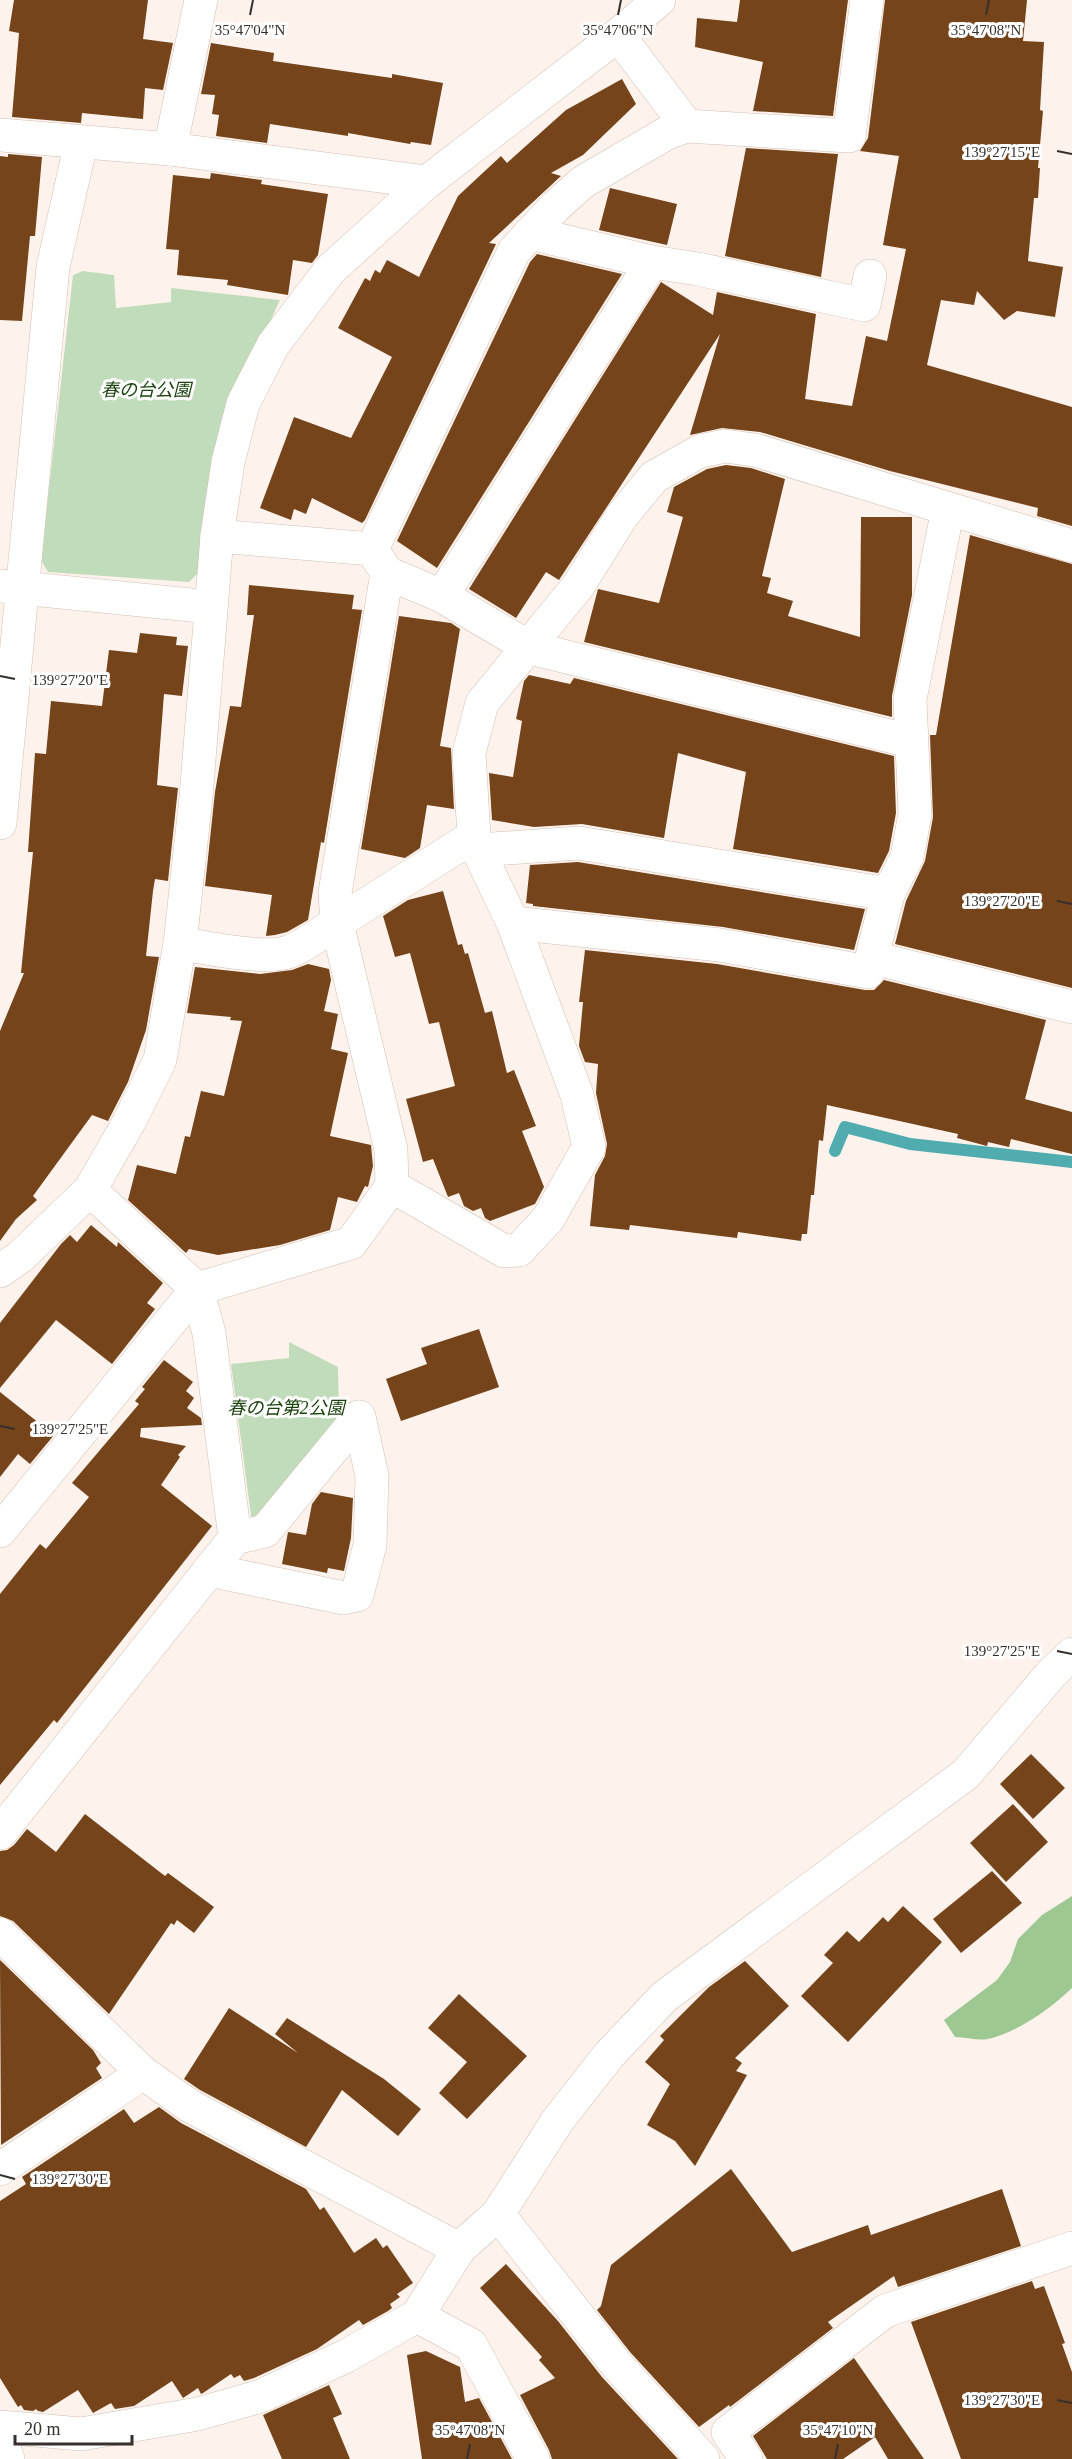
<svg xmlns="http://www.w3.org/2000/svg" width="1072" height="2459" font-family="'Times New Roman','Noto Sans JP',serif">
	<rect width="100%" height="100%" fill="#fef3ec"/>
	<g fill="#c1dcba">
		<polygon points="83,271 114,275 116,308 171,302 171,288 280,300 220,429 197,574 189,582 48,572 41,560 73,275"/>
		<polygon points="289,1342 338,1367 339,1420 252,1523 231,1364 289,1358"/>
	</g>
	<path fill="#9dc892" d="M1072 1896V1988C1050 2009 1018 2032 988 2039 978 2041 965 2037 955 2037L944 2020 997 1980 1010 1962 1018 1939 1042 1915Z"/>
	<g fill="none" stroke-linecap="round" stroke-linejoin="round">
		<polyline stroke="#51acb0" stroke-width="12" points="835,1151 845,1127 910,1144 1072,1162"/>
	</g>
	<g fill="#75441a">
		<polygon points="14,0 148,0 143,39 173,43 163,90 145,88 143,119 82,113 81,123 12,117 19,33 9,31"/>
		<polygon points="740,0 848,0 833,116 753,111 763,62 695,47 697,18 737,22"/>
		<polygon points="885,0 1027,0 1023,41 1044,42 1040,110 1043,111 1038,168 1040,168 1038,198 1034,198 1028,261 1063,267 1055,317 1017,311 1004,320 977,291 974,305 941,300 927,365 1072,407 1072,526 1037,516 1038,508 890,471 760,432 722,428 690,435 720,334 559,580 546,572 516,618 469,589 661,282 713,315 717,292 816,314 805,399 852,406 866,336 887,341 906,249 883,245 899,156 860,151 868,138"/>
		<polygon points="211,43 274,53 273,61 392,78 392,74 443,83 431,145 411,142 410,144 348,133 348,136 270,124 267,143 216,136 219,115 212,114 215,95 201,94"/>
		<polygon points="622,79 636,104 583,155 551,173 561,176 489,243 496,244 365,520 362,523 312,498 306,514 294,509 291,520 260,508 294,417 351,438 392,357 338,328 365,278 370,281 375,270 380,273 387,260 419,277 458,196 501,156 507,163 566,110"/>
		<polygon points="746,148 838,154 821,277 725,256"/>
		<polygon points="8,154 42,157 35,236 30,236 22,321 0,320 0,156 8,157"/>
		<polygon points="211,173 262,180 261,184 328,194 318,255 312,263 293,260 288,295 227,285 228,280 177,275 179,250 166,249 173,175 210,179"/>
		<polygon points="610,188 677,204 667,245 599,230"/>
		<polygon points="537,254 622,274 437,568 397,541 530,262"/>
		<polygon points="726,465 751,468 785,479 762,576 771,578 767,593 793,601 788,616 860,637 861,517 912,517 912,595 892,696 892,717 584,642 598,589 659,603 683,517 667,512 674,487 707,469"/>
		<polygon points="970,535 1072,564 1072,988 895,944 906,901 925,861 933,817 930,735 936,735"/>
		<polygon points="249,585 354,595 352,609 362,610 324,843 321,842 308,920 287,932 275,935 266,936 272,895 205,886 215,792 230,706 241,707 254,615 247,615"/>
		<polygon points="399,616 451,623 460,629 440,746 451,748 454,809 427,805 420,848 405,858 361,849"/>
		<polygon points="140,633 177,637 176,645 188,646 182,696 164,694 157,785 178,788 168,881 155,879 153,891 146,956 159,957 146,1030 128,1082 108,1121 92,1115 33,1196 37,1200 16,1219 0,1241 0,1031 24,973 21,973 33,852 28,852 35,753 46,754 51,701 102,706 109,650 137,653"/>
		<polygon points="529,675 570,684 574,678 894,756 896,813 889,851 878,873 733,849 746,772 678,753 664,838 582,824 534,827 492,820 489,773 513,777 522,721 516,719 524,681"/>
		<polygon points="578,862 865,909 854,950 723,927 533,906 533,904 526,903 530,865"/>
		<polygon points="443,891 458,945 462,944 465,954 468,953 485,1013 492,1011 507,1073 514,1070 536,1126 522,1131 544,1187 535,1204 490,1221 485,1218 481,1208 473,1211 464,1206 459,1193 448,1197 433,1159 423,1162 406,1099 455,1086 439,1022 429,1024 410,953 395,957 383,916 408,900"/>
		<polygon points="585,950 717,964 865,990 874,990 884,980 1046,1020 1025,1099 1072,1112 1072,1154 1011,1139 1009,1147 988,1142 987,1146 957,1138 958,1134 827,1105 823,1141 819,1140 814,1195 811,1195 807,1234 802,1234 801,1241 738,1232 737,1238 630,1225 629,1230 590,1226 595,1175 605,1156 607,1144 596,1093 598,1064 585,1062 579,1046 583,1002 579,1002"/>
		<polygon points="308,964 329,969 331,980 324,1011 338,1014 331,1049 348,1053 330,1136 371,1145 373,1166 368,1187 365,1186 357,1202 338,1197 330,1230 280,1245 218,1255 189,1249 186,1253 128,1200 137,1165 176,1174 185,1136 190,1137 201,1091 224,1096 242,1021 230,1020 231,1017 187,1013 195,967 260,974 292,970"/>
		<polygon points="91,1225 117,1247 118,1242 163,1283 147,1303 155,1309 112,1364 56,1320 0,1388 0,1323 61,1244 70,1235 77,1242"/>
		<polygon points="479,1329 499,1387 401,1421 386,1379 427,1364 421,1348"/>
		<polygon points="164,1360 193,1382 186,1391 194,1398 187,1408 201,1418 202,1425 141,1428 140,1437 186,1446 178,1455 180,1457 161,1485 212,1526 57,1723 54,1720 0,1785 0,1594 40,1544 46,1549 89,1497 72,1483 139,1404 135,1401 145,1389 142,1387"/>
		<polygon points="0,1392 54,1435 30,1464 18,1454 0,1477"/>
		<polygon points="321,1492 353,1498 351,1538 344,1571 328,1568 327,1573 282,1564 288,1532 306,1535 312,1504"/>
		<polygon points="1031,1754 1065,1788 1033,1819 1000,1784"/>
		<polygon points="1013,1804 1048,1842 1006,1882 970,1843"/>
		<polygon points="85,1814 165,1876 168,1873 214,1907 194,1933 177,1920 174,1925 171,1923 109,2014 13,1921 0,1916 0,1851 7,1850 14,1845 27,1829 56,1852"/>
		<polygon points="992,1871 1022,1903 961,1953 933,1919"/>
		<polygon points="903,1906 942,1942 848,2042 801,1996 833,1963 824,1955 847,1931 859,1942 883,1917 888,1922"/>
		<polygon points="0,1960 93,2050 101,2063 96,2068 102,2078 1,2145"/>
		<polygon points="745,1961 789,2006 735,2058 742,2063 736,2071 747,2075 695,2166 675,2141 647,2125 670,2084 645,2062 664,2040 660,2036 709,1987"/>
		<polygon points="459,1994 527,2056 467,2119 439,2093 467,2062 428,2028"/>
		<polygon points="229,2008 298,2053 275,2034 287,2018 384,2079 421,2109 398,2136 342,2090 306,2147 200,2090 184,2079"/>
		<polygon points="159,2107 181,2123 306,2189 320,2210 324,2207 354,2253 376,2238 383,2248 387,2245 413,2283 397,2294 400,2297 390,2304 392,2308 388,2311 363,2325 359,2320 317,2349 254,2378 244,2381 240,2375 234,2378 231,2374 203,2393 201,2394 198,2388 183,2398 172,2381 134,2406 115,2409 111,2403 93,2413 78,2390 43,2412 38,2411 36,2409 33,2411 24,2410 21,2405 18,2407 0,2378 0,2201 26,2184 22,2177 124,2109 134,2123"/>
		<polygon points="731,2169 792,2252 868,2225 871,2235 1002,2189 1021,2246 898,2287 894,2276 828,2322 833,2328 730,2407 729,2405 699,2427 630,2352 597,2310 601,2306 611,2265"/>
		<polygon points="506,2264 558,2321 602,2377 678,2459 552,2459 549,2450 520,2395 555,2378 539,2360 542,2357 480,2288"/>
		<polygon points="1032,2281 1035,2289 1044,2286 1065,2343 1062,2344 1072,2372 1072,2459 961,2459 911,2322"/>
		<polygon points="426,2351 460,2367 465,2402 479,2398 512,2459 422,2459 407,2355"/>
		<polygon points="854,2358 924,2459 888,2459 875,2437 843,2459 767,2459 753,2436"/>
		<polygon points="329,2385 342,2414 333,2418 350,2459 282,2459 263,2415"/>
	</g>
	<g fill="none" stroke-linecap="round" stroke-linejoin="round">
		<g stroke="#d0bfb3" stroke-width="34">
			<g id="minor">
				<polyline points="618,35 687,126"/>
				<polyline points="0,135 170,149 427,182"/>
				<polyline points="170,149 201,0"/>
				<polyline points="530,233 652,262 698,269 864,305 870,276"/>
				<polyline points="217,536 372,549 387,573 442,596 530,648 910,741"/>
				<polyline points="372,549 514,251 556,206 583,182 667,133 687,126 849,136 867,0"/>
				<polyline points="387,573 335,893 337,923 474,836"/>
				<polyline points="1,586 211,607"/>
				<polyline points="442,596 652,262"/>
				<polyline points="0,823 53,267 81,143"/>
				<polyline points="478,850 579,843 888,894"/>
				<polyline points="513,923 720,945 868,972 888,894 907,857 915,814 910,699 948,509"/>
				<path d="M180 943C205 948 265 960 288 952 305 946 322 932 337 923L391 1150 392 1186"/>
				<polyline points="873,958 1072,1007"/>
				<polyline points="0,1271 20,1257 90,1190 129,1122 160,1060 180,943 196,797 217,536 228,462 243,404 250,390 273,345 330,270 427,182 618,35 659,0"/>
				<polyline points="0,1531 197,1289 351,1243 392,1186 504,1251 519,1250 548,1219 589,1147 577,1095 513,923 478,850 474,836 469,753 482,703 578,586 622,516 654,477 700,451 725,446 755,450 1072,546"/>
				<polyline points="235,1538 265,1531 359,1417"/>
				<polyline points="209,1570 344,1598 357,1595 370,1545 372,1476 359,1417"/>
				<polyline points="0,1833 235,1538 209,1333 197,1289 90,1190"/>
				<polyline points="0,1934 143,2073 190,2106 459,2249"/>
				<polyline points="0,2169 143,2073"/>
				<polyline points="498,2214 616,2364 703,2459"/>
				<polyline points="417,2316 471,2345 533,2459"/>
				<polyline points="0,2427 81,2434 198,2414 261,2396 346,2356 417,2316 459,2249 498,2214 558,2120 609,2055 664,1997 966,1774 1052,1673 1072,1654"/>
				<polyline points="0,2437 8,2459"/>
				<polyline points="746,2459 728,2432 885,2311 1072,2248"/>
			</g>
		</g>
		<use href="#minor" stroke="#fff" stroke-width="33"/>
	</g>
	<path fill="none" stroke="#362f2b" stroke-width="2" d="M250 15 253 0M618 15 621 0M986 15 989 0M1057 151 1072 154M0 676 15 679M1057 901 1072 904M0 1426 15 1429M1057 1651 1072 1654M0 2175 15 2179M1057 2400 1072 2403M467 2459 470 2444M835 2459 838 2444"/>
	<g text-anchor="middle" stroke-width="6" stroke-linejoin="round" paint-order="stroke">
		<g font-size="18" font-style="italic" fill="#1a430d" stroke="#fff">
			<text x="146" y="396">春の台公園</text>
			<text x="286" y="1414">春の台第2公園</text>
		</g>
	</g>
	<g font-size="15" text-anchor="middle" fill="#362f2b" stroke="#fff" stroke-width="6" stroke-linejoin="round" paint-order="stroke">
		<text x="250" y="35">35°47'04"N</text>
		<text x="618" y="35">35°47'06"N</text>
		<text x="986" y="35">35°47'08"N</text>
		<text x="1002" y="157">139°27'15"E</text>
		<text x="70" y="685">139°27'20"E</text>
		<text x="1002" y="906">139°27'20"E</text>
		<text x="70" y="1434">139°27'25"E</text>
		<text x="1002" y="1656">139°27'25"E</text>
		<text x="70" y="2184">139°27'30"E</text>
		<text x="1002" y="2405">139°27'30"E</text>
		<text x="470" y="2435">35°47'08"N</text>
		<text x="838" y="2435">35°47'10"N</text>
	</g>
	<path d="M15 2435v9h117v-9" fill="none" stroke="#362f2b" stroke-width="3"/>
	<text x="24" y="2435" font-size="18" fill="#362f2b" stroke="#ffffff" stroke-width="4.5" paint-order="stroke">20 m</text>
</svg>
